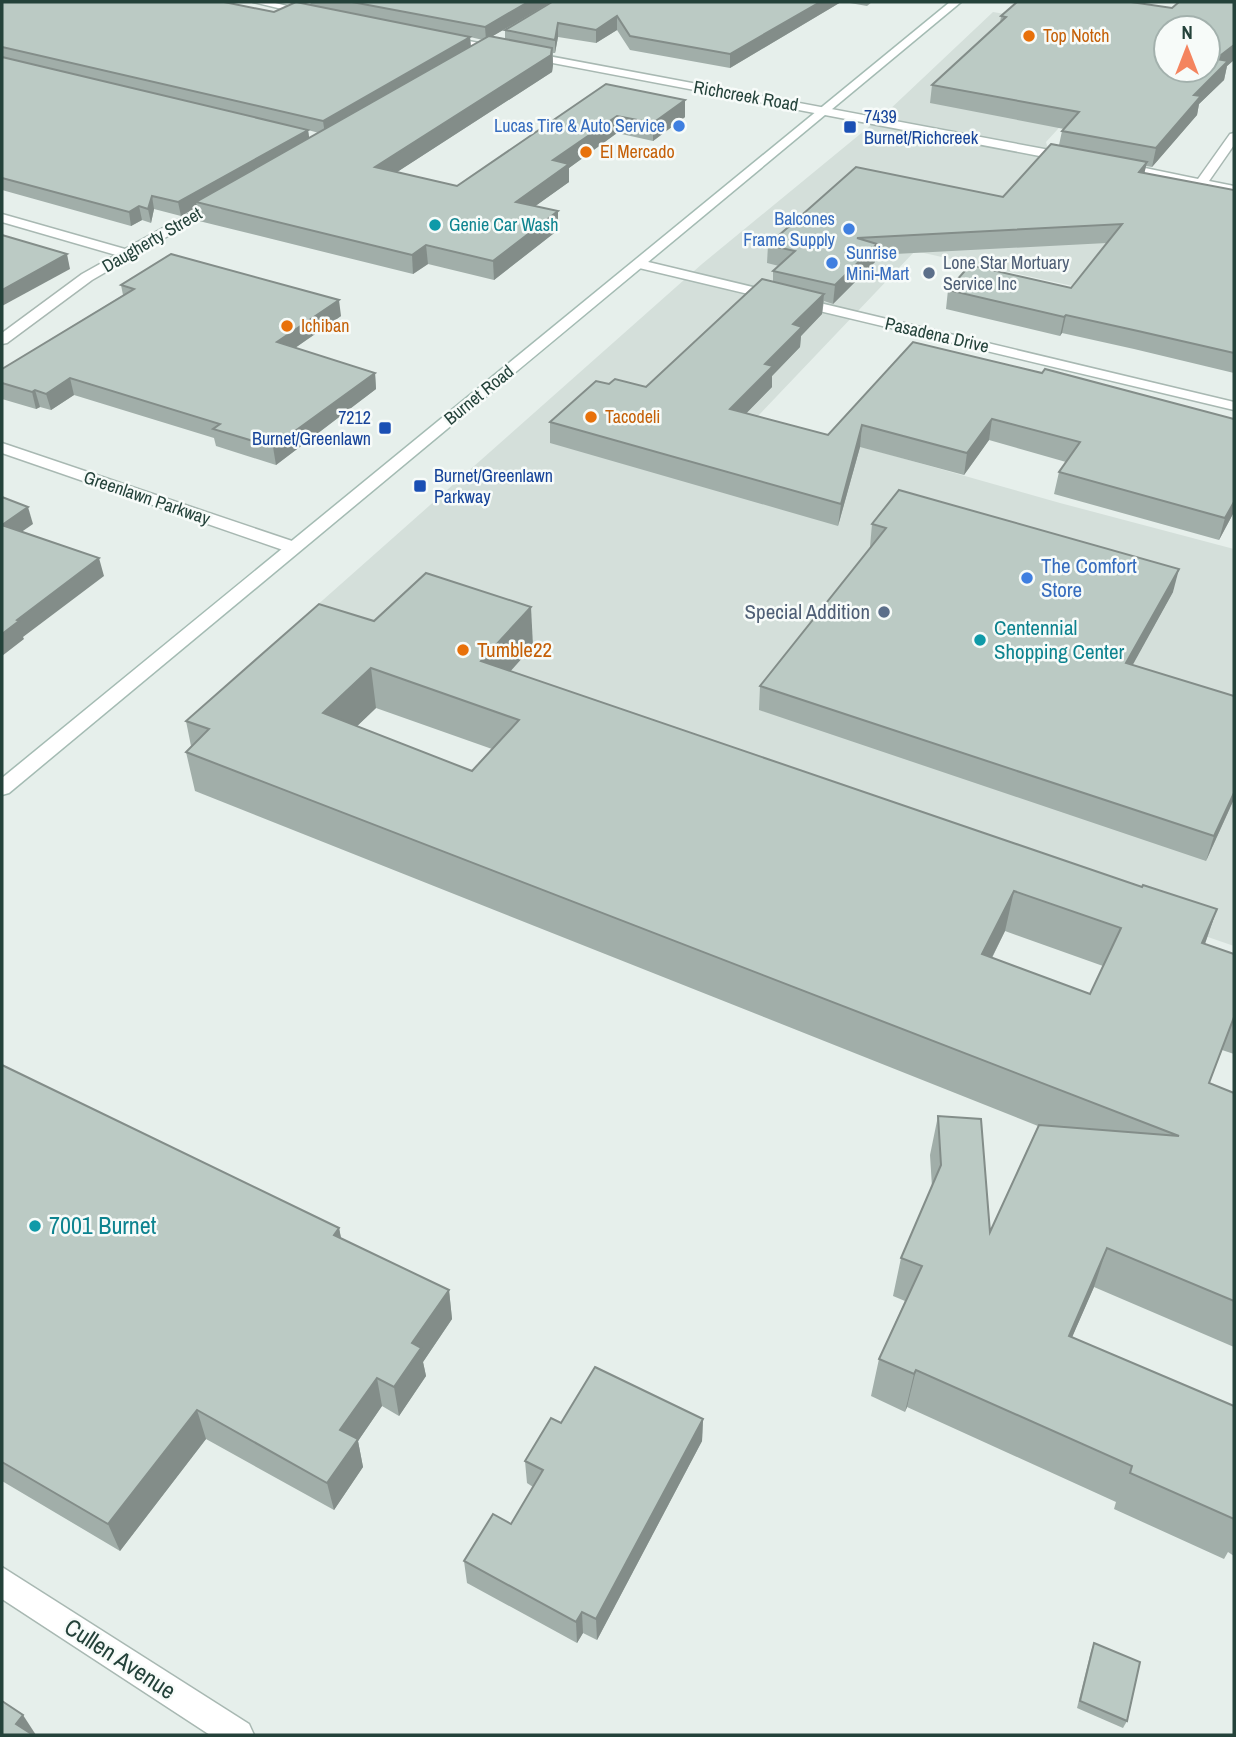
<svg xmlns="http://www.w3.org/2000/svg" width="1236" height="1737" font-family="'Archivo Narrow',sans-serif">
	<rect width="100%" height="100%" fill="#e6efeb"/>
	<polygon fill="#d4dfda" points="993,12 1142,37 1046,142 1052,164 1147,183 1077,287 915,251 757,417 1060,503 1234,549 1234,946 297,623 702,264 887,112"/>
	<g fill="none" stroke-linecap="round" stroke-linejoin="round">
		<g stroke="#a8b8b2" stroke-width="3">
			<g id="minor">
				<polygon points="253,2 271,2 316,13 311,16"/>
				<polygon points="442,36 1071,154 1077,158 1071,162 438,41 438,37"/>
				<polygon points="1234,133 1234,145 1209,181 1234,186 1234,194 1116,170 1110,166 1116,162 1198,179 1230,134"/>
				<polygon points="221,196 225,197 225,203 92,280 7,343 2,344 2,333 82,274 116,255 2,222 2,214 125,249"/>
				<polygon points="640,260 1234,402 1234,410 635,267 635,261"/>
				<polygon points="2,1567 249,1724 254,1735 210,1735 2,1599"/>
			</g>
		</g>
		<g stroke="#a8b8b2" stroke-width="3">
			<polygon id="tertiary" points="2,443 298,543 300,547 298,551 286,551 2,453"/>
		</g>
		<g stroke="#a4bbb3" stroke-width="3">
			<polygon id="secondary" points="950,2 961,2 9,793 2,795 2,778"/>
		</g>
		<use href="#minor" fill="#fff" fill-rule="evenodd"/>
		<use href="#tertiary" fill="#fff" fill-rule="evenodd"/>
		<use href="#secondary" fill="#fff" fill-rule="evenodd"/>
	</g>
	<g fill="#a1aea9" fill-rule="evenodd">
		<path d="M2 2 274 12 311 5 310 2H551L491 37 505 39V30L552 2H841L730 68 630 50 617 30 596 43 558 37 555 53H553V65L552 72 397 172 457 186 606 84 685 100V117L653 141 617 133 569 168V182L535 206 558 230 494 280 428 264 413 274 199 221 197 207 181 216 154 209 151 223 142 220 131 226 2 190ZM470 37 483 40 471 47ZM308 130 319 133 309 138Z"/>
		<polygon points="844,2 872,2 867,6"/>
		<polygon points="1234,2 1234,60 1227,66 1224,80 1199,104 1197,115 1152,167 1146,166 1144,173 1234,190 1234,373 1134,349 1062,333 1060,336 946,309 948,290 1071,288 1107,243 876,255 875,262 833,304 824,301 822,314 801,336 800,347 772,376 772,387 746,413 828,435 913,342 1234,419 1234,512 1219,540 1054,494 1059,472 1066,462 989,440 964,475 860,447 838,526 550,443 550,422 609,384 646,387 773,282 773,271 779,266 767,263 768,245 1003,197 1059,145 1062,131 1064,129 930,103 932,85 1000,23 1001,16 1172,8"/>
		<polygon points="121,285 341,316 295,348 375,373 376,389 276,465 216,446 214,438 74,395 51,410 40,407 36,409 2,399 2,369 123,295"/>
		<polygon points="872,524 1173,592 1132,665 1234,696 1234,799 1206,861 759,710 760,686 871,548 870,547"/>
		<path d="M374 621 533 646 510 671 1142 887 1217 909 1205 944 1234 954V1054L1222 1050 1209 1083 1234 1093V1347L1094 1287 1072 1337 1234 1406V1556L1228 1552 1224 1559 1114 1509 1116 1502 907 1407 905 1412 871 1396 879 1359 905 1301 893 1296 901 1258 932 1187 930 1155 938 1116 990 1232 1038 1126 195 791 186 752 191 746 186 721ZM376 708 492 749 472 771 357 726ZM1005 931 1103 966 1090 994 992 958Z"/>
		<polygon points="2,1065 339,1228 341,1238 449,1290 452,1319 423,1362 426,1376 399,1416 382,1406 358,1441 363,1467 334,1510 206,1439 120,1551 2,1481"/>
		<polygon points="703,1419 702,1441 597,1640 583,1633 577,1643 467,1583 464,1561 511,1524 533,1487 527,1483 525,1461 561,1423"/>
		<polygon points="1094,1643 1127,1721 1123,1728 1077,1708 1091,1651"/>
	</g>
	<g fill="#838d89">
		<polygon points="528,2 551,2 486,40 485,27"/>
		<polygon points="820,2 841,2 730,68 730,54"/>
		<polygon points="617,16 617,30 596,43 596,30"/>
		<polygon points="558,23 558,37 555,53 555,40"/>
		<polygon points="470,37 471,49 325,134 323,121"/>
		<polygon points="1234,45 1234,60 1227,66 1224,80 1199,104 1197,115 1152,167 1156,148 1194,95 1216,59"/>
		<polygon points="552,48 553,65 552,72 377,185 375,167"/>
		<polygon points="685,100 685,117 653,141 653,123"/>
		<polygon points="617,116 617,133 569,168 569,182 516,220 516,202 553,160"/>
		<polygon points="308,130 310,143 196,202 197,207 181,216 178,202"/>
		<polygon points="1147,162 1143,179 1139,172"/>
		<polygon points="152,196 154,209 151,223 148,209"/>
		<polygon points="139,206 142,220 131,226 129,212"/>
		<polygon points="558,211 558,230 494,280 493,261"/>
		<polygon points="877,244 875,262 833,304 835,285"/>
		<polygon points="426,245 428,264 413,274 412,255"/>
		<polygon points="67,254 70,269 2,306 2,290"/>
		<polygon points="824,294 822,314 801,336 800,347 772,376 772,387 729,431 730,409 793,324"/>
		<polygon points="339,300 341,316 279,359 277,342"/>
		<polygon points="1066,315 1062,333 1060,336 1064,317"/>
		<polygon points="375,373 376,389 276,465 273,447"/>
		<polygon points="70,378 74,395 51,410 46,394"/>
		<polygon points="35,390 40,407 36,409 32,392"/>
		<polygon points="992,419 989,440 964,475 967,453"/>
		<polygon points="862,425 860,447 838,526 841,504"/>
		<polygon points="1234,502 1234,512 1219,540 1225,518"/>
		<polygon points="28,507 33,524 7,542 2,525"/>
		<polygon points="99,558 104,576 23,637 24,639 2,656 2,634 17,620"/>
		<polygon points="1179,569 1173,592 1120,688 1126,663"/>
		<polygon points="531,607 533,646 484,701 481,661"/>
		<polygon points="371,668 376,708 329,753 323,713"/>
		<polygon points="1234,793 1234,799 1206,861 1214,836"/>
		<polygon points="1014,891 1005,931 973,995 982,954"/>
		<polygon points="1217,909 1203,949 1202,943"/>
		<polygon points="339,1228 345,1258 334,1235"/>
		<polygon points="1107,1248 1094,1287 1056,1374 1069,1336"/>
		<polygon points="449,1290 452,1319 423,1362 426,1376 399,1416 394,1387 412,1343"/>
		<polygon points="916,1370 907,1407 905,1412 914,1374"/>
		<polygon points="377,1378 382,1406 358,1441 363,1467 334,1510 327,1483 340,1430"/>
		<polygon points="197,1410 206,1439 120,1551 108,1524"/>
		<polygon points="703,1419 702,1441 597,1640 596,1619"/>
		<polygon points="582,1612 583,1633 577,1643 576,1622"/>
		<polygon points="23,1715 36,1735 23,1735 16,1724"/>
	</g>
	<g fill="#bbcac4" stroke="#838d89" stroke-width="2" fill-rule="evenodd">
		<polygon points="2,2 224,2 274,12 296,2 470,37 323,121 2,47"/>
		<polygon points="352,2 528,2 485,27"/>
		<polygon points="552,2 820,2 730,54 630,36 617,16 596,30 558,23 555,40 505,30"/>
		<path d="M1017 2H1131L1172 8 1179 2H1234V45L1216 59 1228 61 1194 95 1201 96 1156 148 1062 131 1079 112 932 85 1006 17 1001 16ZM1166 28H1208V70H1166Z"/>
		<polygon points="489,36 552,48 551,55 375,167 457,186 606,84 685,100 653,123 617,116 553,160 569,164 516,202 558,211 493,261 426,245 412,255 196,202"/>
		<polygon points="2,57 308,130 178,202 152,196 148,209 139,206 129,212 2,178"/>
		<polygon points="1051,144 1147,162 1139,172 1234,190 1234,353 1138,331 1066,315 1064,317 948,290 970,265 1071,288 1122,224 857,238 877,244 835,285 773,271 795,251 768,245 856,167 1003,197"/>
		<polygon points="2,235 67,254 2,290"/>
		<polygon points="171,254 339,300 277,342 375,373 273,447 213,429 220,424 70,378 46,394 35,390 32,392 2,383 2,369 134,289 121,285"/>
		<polygon points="762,279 824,294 793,324 802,327 765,364 773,366 730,409 828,435 913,342 1042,373 1045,369 1234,419 1234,502 1225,518 1059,472 1080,442 992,419 967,453 862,425 841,504 550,422 596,381 609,384 615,379 646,387"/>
		<polygon points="899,490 1179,569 1126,663 1234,696 1234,793 1214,836 760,686 886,528 872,524"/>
		<polygon points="2,497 28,507 2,525 99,558 17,620 19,621 2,634"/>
		<path d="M426 573 531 607 481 661 1142 887 1143 885 1217 909 1202 943 1234 954V1017L1209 1083 1234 1093V1301L1107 1248 1069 1336 1234 1406V1519L1130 1473 1132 1466 916 1370 914 1374 879 1359 922 1266 901 1258 941 1165 938 1116 981 1119 990 1232 1039 1125 1179 1136 186 752 209 729 186 721 319 604 374 621ZM371 668 519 720 472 771 323 713ZM1014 891 1121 928 1090 994 982 954Z"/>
		<polygon points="2,1065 339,1228 334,1235 449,1290 412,1343 421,1348 394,1387 377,1378 340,1430 358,1439 327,1483 197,1410 108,1524 2,1462"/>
		<polygon points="595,1367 703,1419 596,1619 582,1612 576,1622 464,1561 493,1514 511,1524 543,1470 525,1461 551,1418 561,1423"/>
		<polygon points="1094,1643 1140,1662 1127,1721 1080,1701"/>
		<polygon points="2,1701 23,1715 16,1724 33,1735 2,1735"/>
	</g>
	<g fill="#e8710a" stroke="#f7fbf9" stroke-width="2.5">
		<circle cx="1029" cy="36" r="7"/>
		<circle cx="586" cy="152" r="7"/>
		<circle cx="287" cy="326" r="7"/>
		<circle cx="591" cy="417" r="7"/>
		<circle cx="463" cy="650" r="7"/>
	</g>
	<g fill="#3f7fe0" stroke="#f7fbf9" stroke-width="2.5">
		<circle cx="679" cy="126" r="7"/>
		<circle cx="849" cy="229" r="7"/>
		<circle cx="832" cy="263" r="7"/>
		<circle cx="1027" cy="578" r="7"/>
	</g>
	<g fill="#1a4fb4" stroke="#f7fbf9" stroke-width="2.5">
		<rect x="843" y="120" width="14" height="14" rx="3.5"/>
		<rect x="378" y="421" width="14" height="14" rx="3.5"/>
		<rect x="413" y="479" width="14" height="14" rx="3.5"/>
	</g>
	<g fill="#0f9aa8" stroke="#f7fbf9" stroke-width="2.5">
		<circle cx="435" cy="225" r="7"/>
		<circle cx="980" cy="640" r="7"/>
		<circle cx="35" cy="1226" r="7"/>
	</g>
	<g fill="#5c6f8a" stroke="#f7fbf9" stroke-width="2.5">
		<circle cx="929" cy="273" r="7"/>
		<circle cx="884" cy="612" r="7"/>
	</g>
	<g text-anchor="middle" stroke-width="5" stroke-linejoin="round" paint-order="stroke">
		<g font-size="18" fill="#c56008" stroke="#f7fbf9" text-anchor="start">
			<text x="1043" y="42">Top Notch</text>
			<text x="600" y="158">El Mercado</text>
			<text x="301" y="332">Ichiban</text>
			<text x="605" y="423">Tacodeli</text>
		</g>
		<g font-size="18" fill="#24423a" stroke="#f7fbf9">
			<text transform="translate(746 96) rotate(10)" y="6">Richcreek Road</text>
			<text transform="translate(152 240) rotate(-30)" y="6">Daugherty Street</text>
			<text transform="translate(937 335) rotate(13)" y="6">Pasadena Drive</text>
			<text transform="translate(479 395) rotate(-39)" y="6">Burnet Road</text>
			<text transform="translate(147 498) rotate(19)" y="6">Greenlawn Parkway</text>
		</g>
		<g font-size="18" fill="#164399" stroke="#f7fbf9" text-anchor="start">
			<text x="864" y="123">7439<tspan x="864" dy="21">Burnet/Richcreek</tspan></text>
			<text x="371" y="424" text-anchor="end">7212<tspan x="371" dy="21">Burnet/Greenlawn</tspan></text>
			<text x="434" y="482">Burnet/Greenlawn<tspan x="434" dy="21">Parkway</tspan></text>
		</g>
		<g font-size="18" fill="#366cbe" stroke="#f7fbf9" text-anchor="end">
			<text x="665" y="132">Lucas Tire &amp; Auto Service</text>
			<text x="835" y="225">Balcones<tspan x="835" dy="21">Frame Supply</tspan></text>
			<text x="846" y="259" text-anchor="start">Sunrise<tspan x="846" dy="21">Mini-Mart</tspan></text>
		</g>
		<g font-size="18" fill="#0d838f" stroke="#f7fbf9" text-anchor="start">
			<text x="449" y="231">Genie Car Wash</text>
		</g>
		<g font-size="18" fill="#4e5e75" stroke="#f7fbf9" text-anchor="start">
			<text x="943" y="269">Lone Star Mortuary<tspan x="943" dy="21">Service Inc</tspan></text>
		</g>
		<g font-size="21" fill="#366cbe" stroke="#f7fbf9" text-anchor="start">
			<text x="1041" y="573">The Comfort<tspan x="1041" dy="24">Store</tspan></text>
		</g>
		<g font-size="21" fill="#4e5e75" stroke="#f7fbf9" text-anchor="end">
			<text x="870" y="619">Special Addition</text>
		</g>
		<g font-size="21" fill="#0d838f" stroke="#f7fbf9" text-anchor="start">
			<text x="994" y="635">Centennial<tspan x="994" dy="24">Shopping Center</tspan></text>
		</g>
		<g font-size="21" fill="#c56008" stroke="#f7fbf9" text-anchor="start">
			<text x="477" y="657">Tumble22</text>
		</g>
		<g font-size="24" fill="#0d838f" stroke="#f7fbf9" text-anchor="start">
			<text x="49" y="1234">7001 Burnet</text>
		</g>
		<g font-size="24" fill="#24423a" stroke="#f7fbf9">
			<text transform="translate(120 1659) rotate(33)" y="8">Cullen Avenue</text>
		</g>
	</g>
	<rect width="1236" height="1737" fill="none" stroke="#24423a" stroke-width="7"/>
	<g transform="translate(1187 49)"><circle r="33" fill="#f7fbf9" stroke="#a3b1ad" stroke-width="2"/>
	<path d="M0-5L12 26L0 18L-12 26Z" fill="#f4845f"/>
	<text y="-10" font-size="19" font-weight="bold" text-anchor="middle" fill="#24423a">N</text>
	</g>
</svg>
